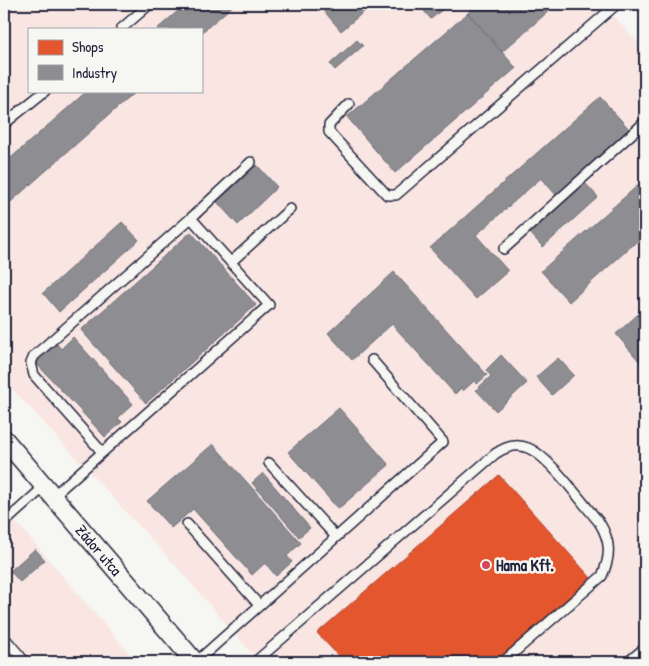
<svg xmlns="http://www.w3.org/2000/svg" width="649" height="666" font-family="'Patrick Hand',sans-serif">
	<rect width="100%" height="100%" fill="#f6f6f2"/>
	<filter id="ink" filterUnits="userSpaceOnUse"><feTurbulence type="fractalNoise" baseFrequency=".02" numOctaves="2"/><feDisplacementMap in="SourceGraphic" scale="10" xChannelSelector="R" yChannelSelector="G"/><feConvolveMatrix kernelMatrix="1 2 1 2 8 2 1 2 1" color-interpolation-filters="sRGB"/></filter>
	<g filter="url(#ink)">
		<g fill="#f9e6e3" fill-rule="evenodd">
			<path d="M4 4H604L597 10 607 21 614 16 645 51V662H259L176 566 4 380ZM29 29H201V91H29Z"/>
			<polygon points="4,508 137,662 4,662"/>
		</g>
		<polygon fill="#e4572e" stroke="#aa4732" points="499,475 592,579 498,662 344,662 317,633"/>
		<g fill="#8d8d92" stroke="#6d6d78">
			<polygon points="186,4 235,4 201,33 201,29 157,29"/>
			<polygon points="318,4 373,4 341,31"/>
			<polygon points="418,4 449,4 431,19"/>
			<polygon points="478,4 546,4 551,9 502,52 468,13"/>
			<polygon points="468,13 516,68 395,173 347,117"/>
			<polygon points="357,40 363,46 335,70 330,64"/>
			<polygon points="87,91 136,91 4,208 4,164"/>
			<polygon points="600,97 631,131 557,196 541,178 476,235 508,271 476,299 430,248"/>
			<polygon points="257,165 277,187 238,225 217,202"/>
			<polygon points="645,179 645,234 569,302 541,271"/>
			<polygon points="584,182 598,197 543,247 529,232"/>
			<polygon points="122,222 139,240 59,312 43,293"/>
			<polygon points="191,232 256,305 146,403 81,330"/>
			<polygon points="394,272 487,375 477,384 474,381 463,391 461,388 455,394 392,324 352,360 328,333"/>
			<polygon points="645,308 645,368 616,334"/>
			<polygon points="73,337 133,404 118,418 122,422 105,437 36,363 57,344 61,349"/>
			<polygon points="501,355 527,383 496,411 476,390 491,376 486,370"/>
			<polygon points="558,358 574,375 552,395 536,377"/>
			<polygon points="339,408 389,465 338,509 288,452"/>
			<polygon points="213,444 301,543 287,556 292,562 276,576 265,563 252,575 193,509 171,528 147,501"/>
			<polygon points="263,473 310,528 299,537 252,483"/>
			<polygon points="35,549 45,560 20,582 10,571"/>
		</g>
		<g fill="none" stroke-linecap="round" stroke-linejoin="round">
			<g stroke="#22223b" stroke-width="12">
				<g id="lane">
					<polyline points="121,29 150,4"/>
					<polyline points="349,104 329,125 329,132 387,195 396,195 617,4"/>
					<polyline points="4,124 45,91"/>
					<polyline points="191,218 251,162"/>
					<polyline points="504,249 645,122"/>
					<polyline points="231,262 290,209"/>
					<polyline points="269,463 336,537"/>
					<polyline points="53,496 269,305 191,218 34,356 31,363 34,375 102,452"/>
					<polyline points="4,523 45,486"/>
					<polyline points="187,524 259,605"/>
					<polyline points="4,637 25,662"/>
					<polyline points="196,662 443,442 372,360"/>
					<path d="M255 662 495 454C505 447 516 443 528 448 550 457 582 503 599 522 611 541 611 556 602 576L503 662"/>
					<polyline points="628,662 645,648"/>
				</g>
			</g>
			<g stroke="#22223b" stroke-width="21">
				<g id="street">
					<path id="s1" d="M4 439 195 662"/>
				</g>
			</g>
			<use href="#lane" stroke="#f6f6f2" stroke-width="9"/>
			<use href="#street" stroke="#f6f6f2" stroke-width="18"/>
		</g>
	</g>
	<circle fill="#d1495b" stroke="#f6f6f2" stroke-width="2" cx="486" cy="565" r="5"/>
	<g text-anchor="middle" stroke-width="5" stroke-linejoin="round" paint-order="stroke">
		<g font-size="16" fill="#22223b" stroke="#f6f6f2">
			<text dy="6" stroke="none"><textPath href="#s1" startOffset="146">Zádor utca</textPath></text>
		</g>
		<g font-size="16" font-weight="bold" fill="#22223b" stroke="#f6f6f2" text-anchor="start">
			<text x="496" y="571">Hama Kft.</text>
		</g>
	</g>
	<rect width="649" height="666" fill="none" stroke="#f6f6f2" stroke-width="20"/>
	<rect x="10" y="10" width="629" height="646" fill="none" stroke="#22223b" stroke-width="2" filter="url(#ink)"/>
	<rect x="28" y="28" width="175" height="65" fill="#f6f6f2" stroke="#a1a1a9"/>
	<rect x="38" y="40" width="25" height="15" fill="#e4572e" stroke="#a1a1a9"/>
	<text x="72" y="52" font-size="15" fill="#22223b">Shops</text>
	<rect x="38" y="65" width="25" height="15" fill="#8d8d92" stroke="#a1a1a9"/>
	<text x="72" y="78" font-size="15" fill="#22223b">Industry</text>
</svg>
